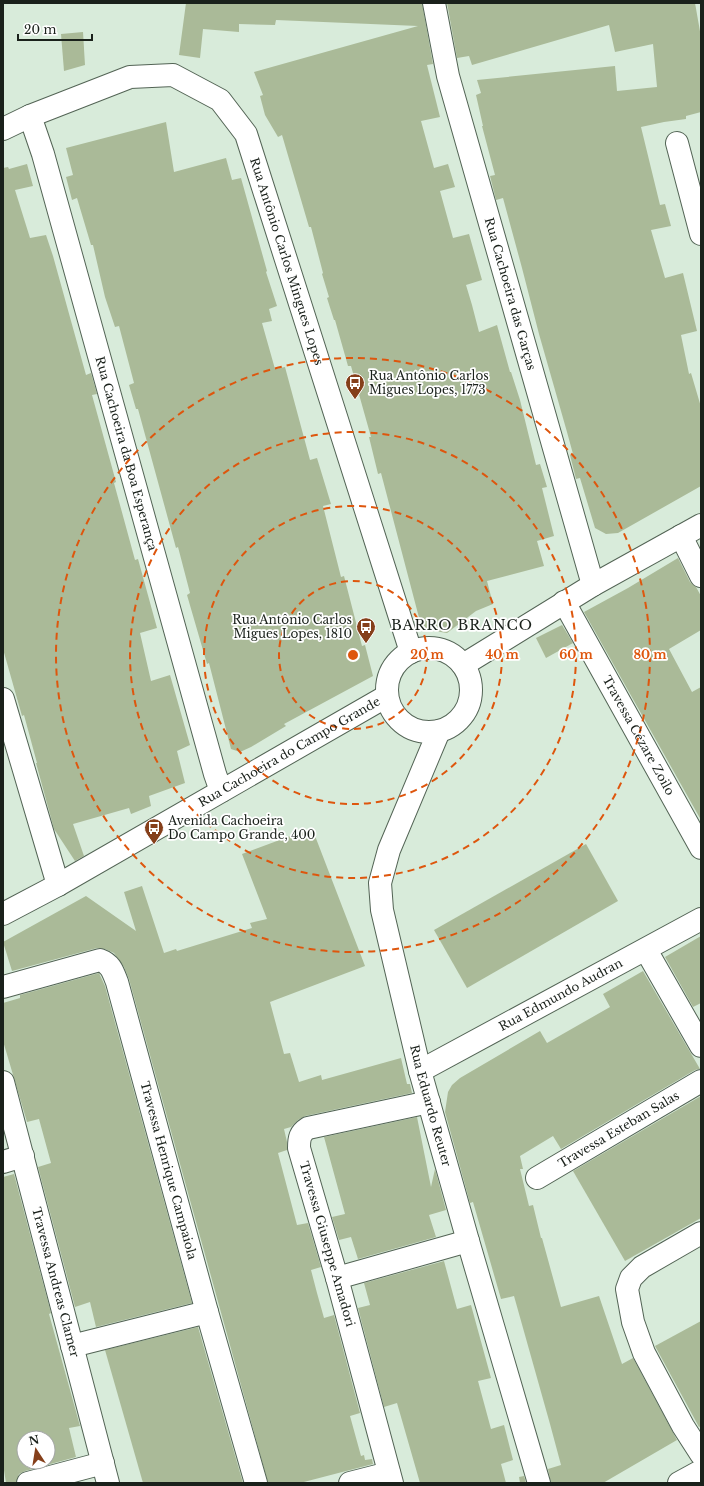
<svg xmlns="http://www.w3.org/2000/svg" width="704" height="1486" font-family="'Libre Baskerville',serif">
	<rect width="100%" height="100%" fill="#d8ebda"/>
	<g fill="#aaba98" fill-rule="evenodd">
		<polygon points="186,3 422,3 433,64 427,65 440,117 421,121 434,168 448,164 455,187 440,191 453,238 469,234 482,280 466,285 472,305 479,332 497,325 510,372 511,372 520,400 536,465 540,464 547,487 542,488 554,536 537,541 544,566 487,581 493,604 476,611 447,633 422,629 381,473 378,474 369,437 371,437 351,366 348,366 335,320 334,320 327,298 329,297 322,274 323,273 311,227 309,227 282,135 278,137 265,115 260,96 263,95 254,72 418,26 276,20 275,25 239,24 239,32 203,29 200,58 179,55"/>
		<polygon points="447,3 695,3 701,37 701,112 686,116 686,119 664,122 641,127 660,205 665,204 671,226 651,230 665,278 683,273 697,331 681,335 689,374 691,373 701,407 701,486 618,533 606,534 595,528 580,478 576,479 570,455 573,454 567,432 539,334 522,268 503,198 496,200 490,176 495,175 482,126 483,126 476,95 481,93 477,80 615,66 617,91 657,87 653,44 615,52 609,25 472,65 469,56 457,58"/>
		<polygon points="83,32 85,65 64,71 61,34"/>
		<polygon points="166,122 174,172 226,158 232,180 241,178 267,271 266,272 277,306 269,309 272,321 262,323 275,369 285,367 310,460 317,458 331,504 323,506 341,577 344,576 362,646 365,645 373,676 284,724 286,726 251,747 240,752 231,749 209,663 207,664 187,595 190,593 178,547 176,548 138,409 136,409 129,385 134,383 119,326 115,327 105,297 93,245 91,245 77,198 72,200 66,177 73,175 66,148"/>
		<polygon points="27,164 33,186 15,190 30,238 46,235 53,256 86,375 91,373 97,394 92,395 116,482 114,483 135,560 138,559 157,628 140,633 151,681 170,675 190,745 177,751 185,783 149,796 151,806 131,814 129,808 73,824 84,856 75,861 54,829 36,763 37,763 24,715 22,716 3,649 3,168 8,167 9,169"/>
		<polygon points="678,558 690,582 696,587 701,596 701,630 669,649 692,692 701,687 701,820 584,612 628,588"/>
		<polygon points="562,625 573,643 546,658 536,638"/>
		<polygon points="312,828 365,966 270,1002 284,1054 290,1053 299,1082 321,1075 322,1080 401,1058 407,1084 410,1084 412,1093 305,1116 298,1120 291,1127 284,1129 287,1142 287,1150 278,1153 297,1225 308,1223 321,1267 311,1270 317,1293 324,1318 334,1315 360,1413 350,1416 361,1456 364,1455 365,1460 372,1459 373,1464 300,1483 268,1483 129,979 124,967 114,953 105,949 97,948 12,971 3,942 86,896 136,931 124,892 142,886 164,953 176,949 177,951 252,928 250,923 267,919 242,854"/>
		<polygon points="586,844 618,901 467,988 434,930"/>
		<polygon points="701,936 701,1003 693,1007 665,957"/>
		<polygon points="643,971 700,1069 695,1070 561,1149 553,1136 520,1156 523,1169 520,1169 529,1206 533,1205 541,1238 542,1238 561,1307 599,1296 622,1364 633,1358 677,1440 603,1483 551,1483 548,1469 561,1465 550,1424 514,1296 501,1299 473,1202 470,1203 445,1112 448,1092 452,1085 460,1078 540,1031 547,1043 610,1007 603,994"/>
		<polygon points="99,973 105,986 192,1303 96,1327 90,1302 75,1307 38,1167 51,1163 39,1119 27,1122 3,1041 3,1003 20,998 20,995"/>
		<polygon points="701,1096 701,1218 625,1261 573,1171"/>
		<polygon points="417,1117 431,1187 435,1169 446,1210 429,1215 436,1237 358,1259 351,1237 339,1240 332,1217 345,1214 324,1137"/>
		<path d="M14 1174 51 1313 49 1314 54 1332 80 1426 69 1428 76 1457 25 1471 19 1474 16 1483H6L3 1464V1177ZM24 1438H48V1462H24Z"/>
		<polygon points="444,1261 457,1309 471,1305 491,1378 478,1381 491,1429 504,1425 513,1460 501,1464 506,1483 420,1483 397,1403 384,1407 358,1308 370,1305 364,1283"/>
		<polygon points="701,1321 701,1426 699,1427 655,1346"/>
		<polygon points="198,1327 243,1483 143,1483 105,1350"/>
		<polygon points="524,1476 526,1483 520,1483 519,1477"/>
	</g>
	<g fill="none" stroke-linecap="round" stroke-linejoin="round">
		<g stroke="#536455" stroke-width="24">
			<g id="minor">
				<path id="s1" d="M434 3 448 76 593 585"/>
				<path id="s2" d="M30 116 43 154 215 774 221 791"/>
				<path id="s3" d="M3 129 30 116 130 77 173 75 220 100 246 134 411 652"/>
				<polyline points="677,143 701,234"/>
				<polyline points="681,536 701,576"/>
				<path id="s4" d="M564 602 701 848"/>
				<circle cx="429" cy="690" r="42"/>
				<polyline points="463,665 593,585 701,525"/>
				<polyline points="3,699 58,885"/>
				<path id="s5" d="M439 731 389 850 380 883 382 910 420 1071 468 1241 539 1483"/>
				<path id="s6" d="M3 914 58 885 387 696"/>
				<polyline points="646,950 701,1046"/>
				<path id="s7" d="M3 987 100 960C111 964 113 972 117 982L207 1312 256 1483"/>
				<path id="s8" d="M420 1071 701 919"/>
				<path id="s9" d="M3 1082 108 1483"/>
				<polyline points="3,1162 23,1156"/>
				<path id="s10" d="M537 1178 701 1081"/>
				<polyline points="701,1233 642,1267 631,1278 627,1289 633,1322 644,1353 683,1426 701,1454"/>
				<polyline points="337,1278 468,1241"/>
				<polyline points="72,1346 207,1312"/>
				<polyline points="28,1483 103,1463"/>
				<polyline points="350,1483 389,1473"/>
				<path d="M392 1483 337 1278 299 1148C299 1138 300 1133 308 1128L429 1102"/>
				<polyline points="679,1483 701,1471"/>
			</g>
		</g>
		<use href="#minor" stroke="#fff" stroke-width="22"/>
	</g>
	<g fill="none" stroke="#de560d" stroke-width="2" stroke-dasharray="7 5">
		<circle cx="353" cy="655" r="74"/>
		<circle cx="353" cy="655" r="149"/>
		<circle cx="353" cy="655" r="223"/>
		<circle cx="353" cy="655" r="297"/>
	</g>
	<defs>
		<g id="bus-pin" transform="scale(1)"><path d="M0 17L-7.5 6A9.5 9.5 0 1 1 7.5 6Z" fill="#853f1a" stroke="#fff"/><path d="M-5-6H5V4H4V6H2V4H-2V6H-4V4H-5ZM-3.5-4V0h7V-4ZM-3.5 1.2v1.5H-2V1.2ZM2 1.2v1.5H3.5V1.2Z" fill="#fff"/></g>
	</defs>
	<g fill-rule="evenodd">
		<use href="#bus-pin" x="355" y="383"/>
		<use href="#bus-pin" x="366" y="627"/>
		<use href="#bus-pin" x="154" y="828"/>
	</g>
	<g text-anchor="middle" stroke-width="3.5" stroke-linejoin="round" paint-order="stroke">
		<g font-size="12" fill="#1a211b" stroke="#fff">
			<text dy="4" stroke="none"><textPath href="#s3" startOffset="410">Rua Antônio Carlos Mingues Lopes</textPath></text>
			<text dy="4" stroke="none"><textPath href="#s1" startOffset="301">Rua Cachoeira das Garças</textPath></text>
			<text dy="4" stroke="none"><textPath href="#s2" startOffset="351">Rua Cachoeira da Boa Esperança</textPath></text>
			<text dy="4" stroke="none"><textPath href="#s4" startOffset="153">Travessa Cézare Zoilo</textPath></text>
			<text dy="4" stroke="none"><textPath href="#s6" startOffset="329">Rua Cachoeira do Campo Grande</textPath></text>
			<text dy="4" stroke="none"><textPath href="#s8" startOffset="160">Rua Edmundo Audran</textPath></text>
			<text dy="4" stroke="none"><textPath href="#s5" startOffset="392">Rua Eduardo Reuter</textPath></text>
			<text dy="4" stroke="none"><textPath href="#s10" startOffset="95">Travessa Esteban Salas</textPath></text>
			<text dy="4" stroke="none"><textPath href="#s7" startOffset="325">Travessa Henrique Campaiola</textPath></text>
			<text transform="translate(327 1244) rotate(74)" y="4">Travessa Giuseppe Amadori</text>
			<text dy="4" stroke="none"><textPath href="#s9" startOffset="207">Travessa Andreas Clamer</textPath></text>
		</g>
		<g font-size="12" fill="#1a211b" stroke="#fff" text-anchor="start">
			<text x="369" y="380">Rua Antônio Carlos<tspan x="369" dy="14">Migues Lopes, 1773</tspan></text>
			<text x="352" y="624" text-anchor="end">Rua Antônio Carlos<tspan x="352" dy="14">Migues Lopes, 1810</tspan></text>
			<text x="168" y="825">Avenida Cachoeira<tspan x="168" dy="14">Do Campo Grande, 400</tspan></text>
		</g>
		<g font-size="14" letter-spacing="1" fill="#1a211b" stroke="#fff">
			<text x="462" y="630">BARRO BRANCO</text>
		</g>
	</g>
	<circle cx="353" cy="655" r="6" fill="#de560d" stroke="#fff" stroke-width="2"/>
	<g font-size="12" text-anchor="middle" font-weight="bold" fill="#de560d" stroke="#fff" stroke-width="3.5" stroke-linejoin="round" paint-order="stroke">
		<text x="427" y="659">20 m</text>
		<text x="502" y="659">40 m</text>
		<text x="576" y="659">60 m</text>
		<text x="650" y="659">80 m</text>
	</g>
	<rect width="704" height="1486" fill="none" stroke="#1a211b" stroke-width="8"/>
	<g transform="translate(36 1450) rotate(348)"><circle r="19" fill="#ffffff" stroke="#a3a6a4"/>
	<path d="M0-3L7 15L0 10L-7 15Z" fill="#853f1a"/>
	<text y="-6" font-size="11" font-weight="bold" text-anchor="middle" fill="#1a211b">N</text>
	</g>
	<path d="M18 34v6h74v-6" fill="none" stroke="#1a211b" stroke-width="2"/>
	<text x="24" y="34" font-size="12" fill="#1a211b" stroke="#ffffff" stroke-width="3" paint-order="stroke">20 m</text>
</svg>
